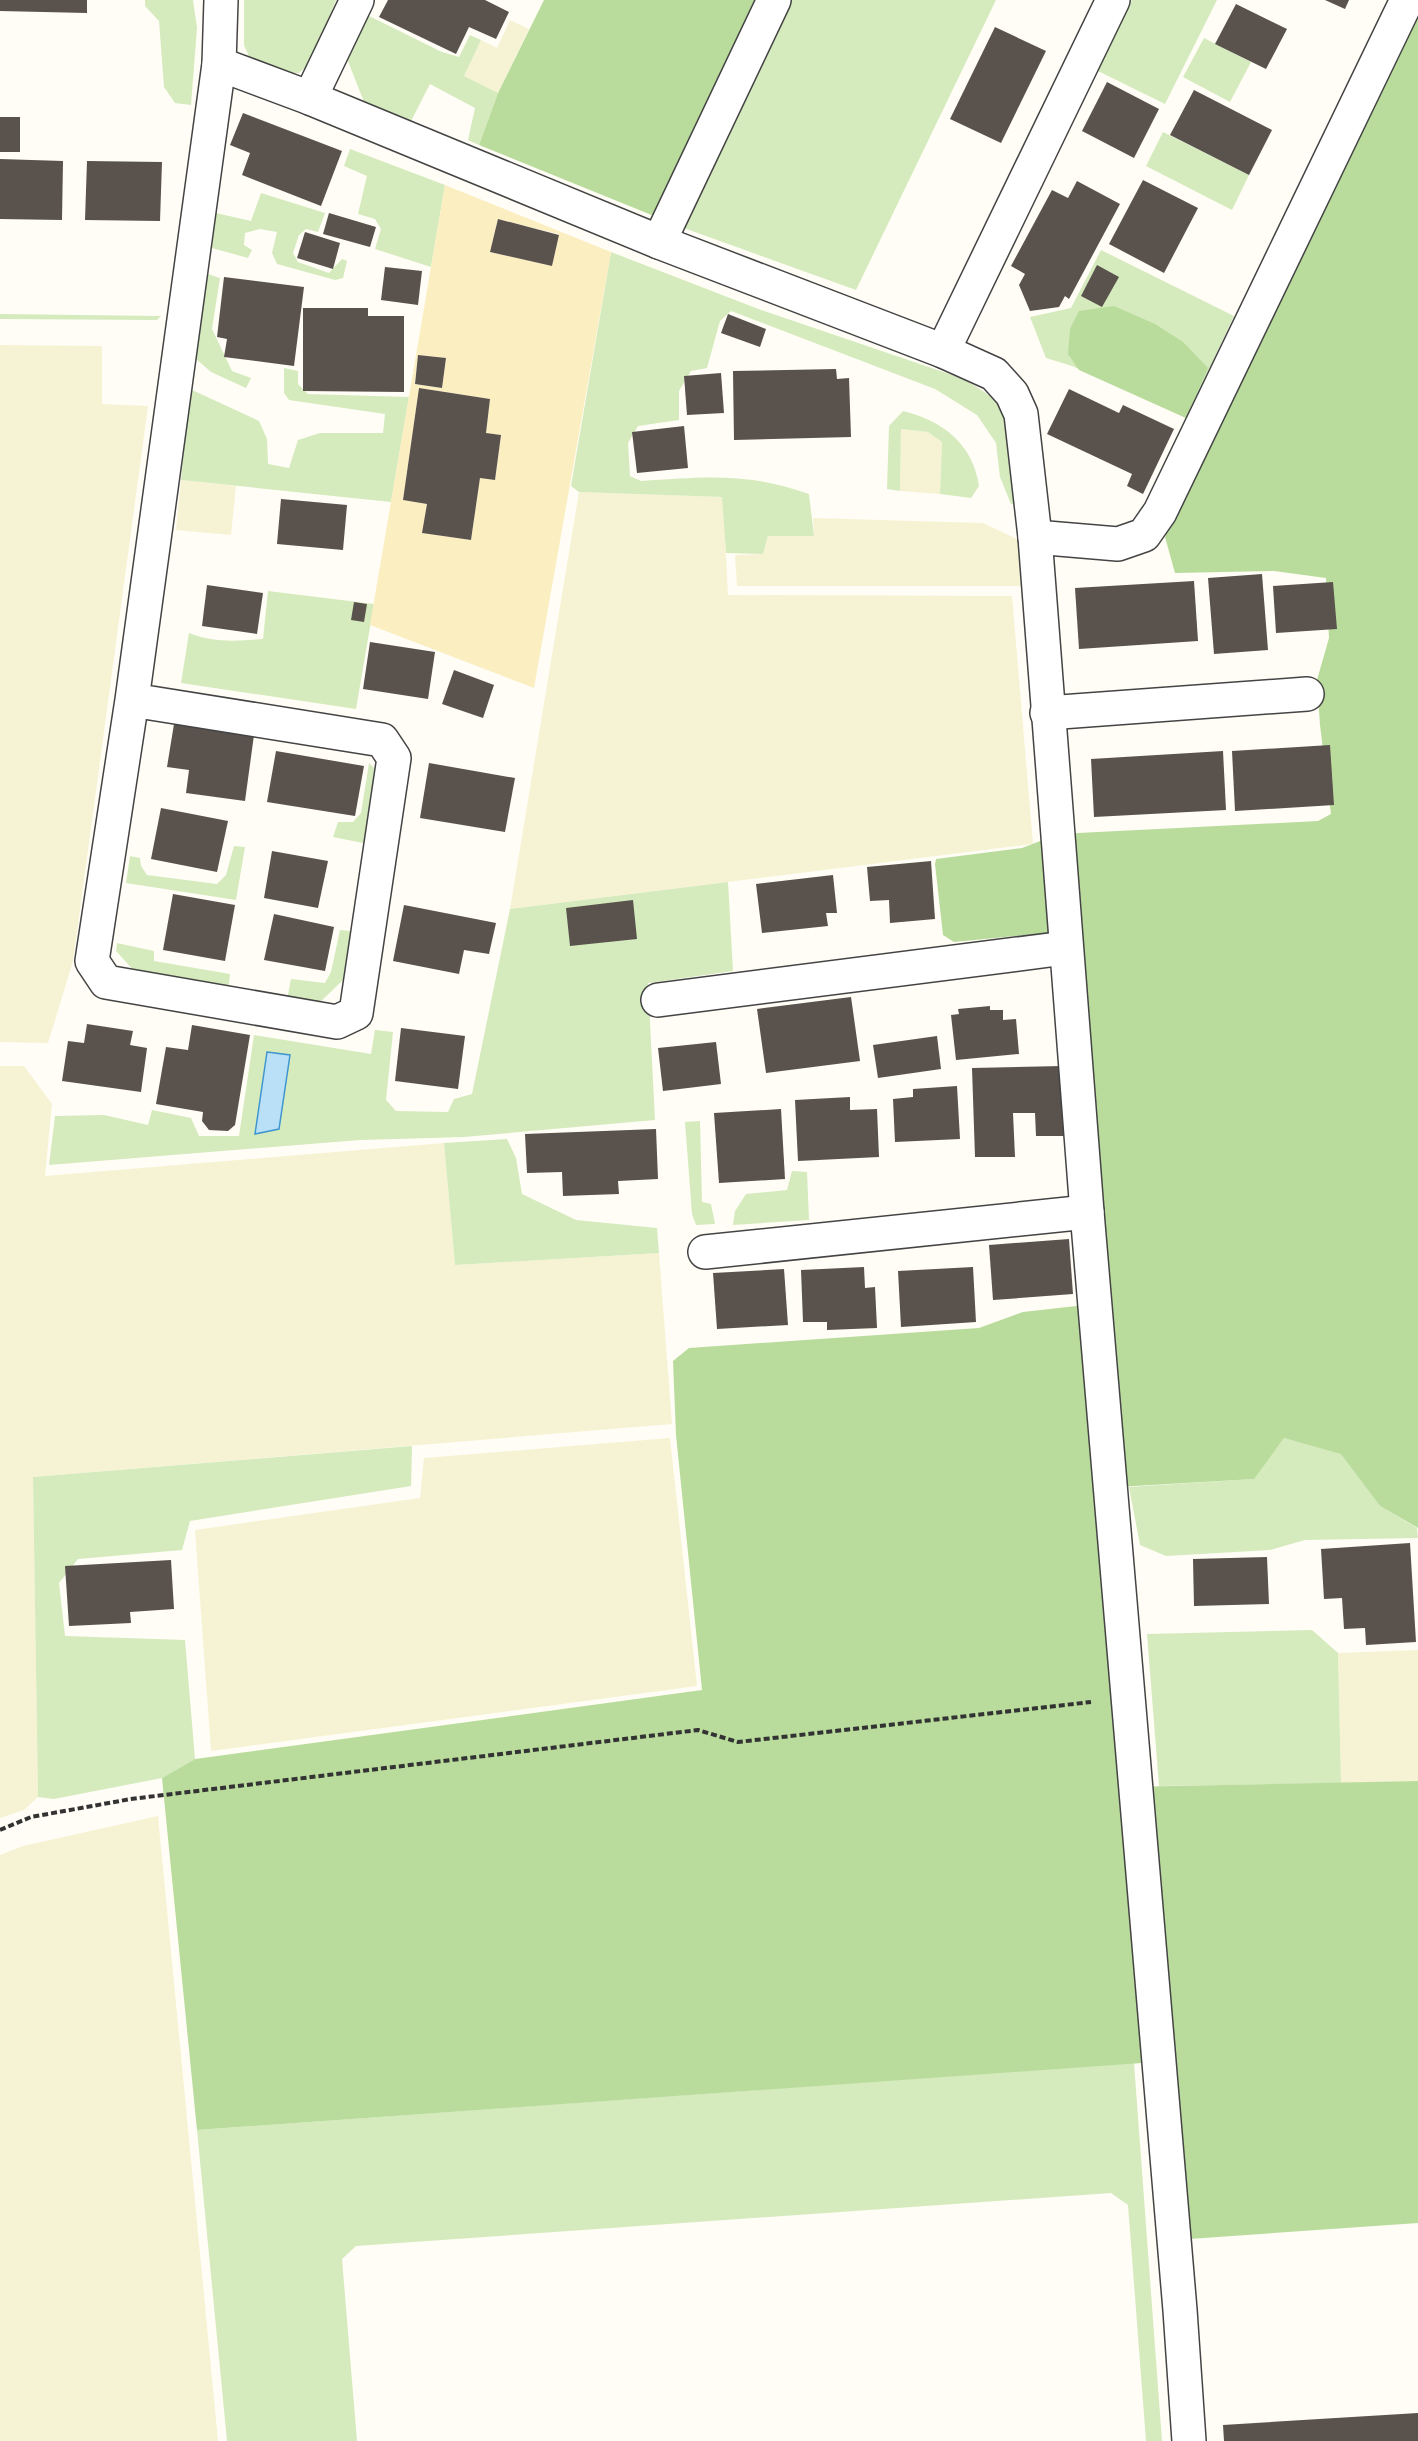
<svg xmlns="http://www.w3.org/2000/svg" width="1418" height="2441" font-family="'Playfair Display',serif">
	<rect width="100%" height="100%" fill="#fffdf5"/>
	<g fill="#f6f3d4">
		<polygon points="510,20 529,29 498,93 464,76 481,40 497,48"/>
		<polygon points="0,345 102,346 102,404 148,406 73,961 48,1043 0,1042"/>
		<polygon points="901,429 928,432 942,442 940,494 900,491"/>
		<polygon points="181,480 236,486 231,535 176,530"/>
		<polygon points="579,492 723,497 728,595 1012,596 1033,844 510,909"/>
		<polygon points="813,518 983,523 1021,541 1022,586 737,586 735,555 763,554 768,536 814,536"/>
		<polygon points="0,1066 24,1066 52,1104 45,1176 444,1143 455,1265 659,1253 672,1424 33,1477 38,1797 24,1810 0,1818"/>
		<polygon points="670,1438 697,1686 211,1751 195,1530 420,1498 424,1458"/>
		<polygon points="1418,1650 1418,1781 1341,1783 1338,1653"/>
		<polygon points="158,1816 218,2441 0,2441 0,1855 23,1846"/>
	</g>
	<g fill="#d5ebbd">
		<polygon points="145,0 193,0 197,28 191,105 175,103 164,87 159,21 145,6"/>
		<polygon points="244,0 336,0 311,62 299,73 285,73 251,61 244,45"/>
		<polygon points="789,0 996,0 856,290 681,227"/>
		<polygon points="1132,0 1217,0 1165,104 1096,70"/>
		<polygon points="367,15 442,52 459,57 470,35 481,40 464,76 498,93 479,145 468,140 475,108 430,84 411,121 364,102 346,56"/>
		<polygon points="1204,38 1251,62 1230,102 1183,77"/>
		<polygon points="1163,132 1249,175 1232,210 1146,166"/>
		<polygon points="350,149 445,185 431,267 375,249 381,229 375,219 358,214 367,176 344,166"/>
		<polygon points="261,193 325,213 318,232 306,229 299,235 293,253 298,262 329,273 342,259 347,261 343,278 335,280 277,264 272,253 277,232 260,229 245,233 244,245 252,250 248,258 212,248 216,213 251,221"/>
		<polygon points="1101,250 1234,316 1186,418 1072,366 1046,358 1030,317 1071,308"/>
		<path d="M611 252 761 310 961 378C975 386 992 395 1002 408 1017 428 1016 479 1019 504H1011L1000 477 996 443 977 415 935 389 731 311 720 321 707 368 691 371 679 391V420L638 426 628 443 630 476 641 481C704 477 747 472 809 494L814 536H768L763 554 726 553 722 497 579 492 571 486Z"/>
		<polygon points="208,274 220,278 212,329 232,371 251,378 246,388 211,372 195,358"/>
		<polygon points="0,314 161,316 157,320 0,319"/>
		<polygon points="284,368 298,371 298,384 308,394 409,397 391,502 181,480 190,389 259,421 267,439 268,464 289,468 298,440 320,433 383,433 385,414 289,400 284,393"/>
		<path d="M903 411C943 421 973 444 979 486L971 498 940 494 942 442 928 432 901 429 900 491 887 489 889 426Z"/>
		<path d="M268 591 374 604 356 709 181 683 189 633C214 643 237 641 263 639Z"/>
		<polygon points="369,763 381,775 368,844 333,837 338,822 353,822 361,813"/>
		<polygon points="234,846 245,847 236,900 126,883 130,856 140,858 141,866 147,875 217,884 226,875"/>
		<polygon points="728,882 733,971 648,983 655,1120 464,1137 360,1140 49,1165 55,1116 104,1115 148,1125 152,1110 191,1118 199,1136 239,1136 254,1035 371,1054 375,1030 393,1032 386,1100 396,1111 448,1112 454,1099 472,1094 510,909"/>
		<polygon points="340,930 351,931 343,980 317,1005 287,1000 291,979 325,983 331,972"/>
		<polygon points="117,943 154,951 154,961 230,974 228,992 137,974 116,951"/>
		<polygon points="700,1121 702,1202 711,1204 715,1224 696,1225 692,1214 685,1122"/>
		<polygon points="507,1139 516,1158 522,1194 576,1220 657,1228 659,1253 455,1265 444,1143"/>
		<polygon points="792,1171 807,1172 809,1220 733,1225 735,1211 746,1194 787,1190"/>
		<polygon points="1284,1438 1341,1453 1380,1506 1417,1528 1418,1538 1305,1540 1270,1550 1166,1556 1140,1545 1129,1487 1253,1479"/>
		<polygon points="412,1446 411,1486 190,1521 182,1550 78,1559 59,1583 65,1636 185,1640 195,1759 162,1778 54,1799 38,1797 33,1477"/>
		<polygon points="1312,1630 1338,1653 1341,1783 1159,1786 1147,1634"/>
		<polygon points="1134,2063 1162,2441 1146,2441 1128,2205 1111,2193 356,2246 342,2259 357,2441 227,2441 197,2130"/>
	</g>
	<g fill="#b9dc9c">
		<polygon points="544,0 756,0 654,216 479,145 498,93"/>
		<polygon points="1418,0 1418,1528 1380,1506 1341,1454 1284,1438 1254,1479 1101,1488 1123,1787 1418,1781 1418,2223 1189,2239 1170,2061 197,2130 162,1778 195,1759 702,1690 676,1435 673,1361 689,1348 979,1328 1023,1312 1076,1306 1099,1289 1053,935 1036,934 954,942 943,935 935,864 936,859 1022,848 1048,838 1078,833 1318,821 1331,814 1320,725 1317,680 1329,638 1326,578 1274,571 1175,573 1165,537 1197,456"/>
		<polygon points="1114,306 1155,324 1183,342 1208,368 1186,418 1079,370 1068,354 1070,329 1079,311"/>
	</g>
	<path fill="#fbeec1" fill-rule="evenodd" d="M445 185 611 252 534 688 370 625ZM498 219 559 234 552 266 490 252ZM418 355 446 358 442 388 415 384ZM419 388 490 399 486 433 501 435 495 480 480 478 471 540 423 533 427 504 403 500Z"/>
	<polygon fill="#b9e0f7" stroke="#3f96cf" stroke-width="1.5" points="267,1052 290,1055 279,1129 255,1134"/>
	<g fill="#5a524d">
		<polygon points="0,0 87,0 87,13 0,11"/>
		<polygon points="388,0 485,0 509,12 496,39 469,27 456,54 379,17"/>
		<polygon points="1325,0 1349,0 1345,9"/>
		<polygon points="1236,4 1287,29 1266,69 1215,44"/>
		<polygon points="995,27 1046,51 1001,143 950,119"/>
		<polygon points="1107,82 1159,109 1134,158 1082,131"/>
		<polygon points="1194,90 1272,130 1249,175 1170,135"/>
		<polygon points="243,113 342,151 321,206 242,175 250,153 230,145"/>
		<rect x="0" y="117" width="20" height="35"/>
		<polygon points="0,159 63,161 62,220 0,219"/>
		<polygon points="87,161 162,162 160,221 85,220"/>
		<polygon points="1143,180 1198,208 1164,273 1109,244"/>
		<polygon points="1077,181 1120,204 1069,299 1065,296 1059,307 1030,311 1019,285 1025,274 1011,266 1052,190 1068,198"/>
		<polygon points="329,213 376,227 370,247 323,234"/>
		<polygon points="498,219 559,235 552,266 490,252"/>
		<polygon points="305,232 340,243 333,269 297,258"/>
		<polygon points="1097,265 1119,277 1102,307 1081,296"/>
		<polygon points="385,267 422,271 418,305 381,300"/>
		<polygon points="224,277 304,287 294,366 224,357 227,339 217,337"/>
		<polygon points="303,308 368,308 368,316 404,316 404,392 303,391"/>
		<polygon points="728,314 766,329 760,347 721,333"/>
		<polygon points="418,355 446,358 442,388 415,384"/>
		<polygon points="836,369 837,379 849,378 851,437 734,440 733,371"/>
		<polygon points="721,373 724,413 687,415 684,376"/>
		<polygon points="419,388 490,399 486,433 501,435 495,480 480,478 471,540 422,533 427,504 403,500"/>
		<polygon points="1069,389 1119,413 1123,405 1174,429 1143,494 1127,486 1132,474 1047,434"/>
		<polygon points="684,426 688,468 637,473 632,432"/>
		<polygon points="281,499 347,505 343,550 277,544"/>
		<polygon points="1262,574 1268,650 1214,654 1208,578"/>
		<polygon points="1194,581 1198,641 1079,649 1075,588"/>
		<polygon points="1333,582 1337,629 1276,633 1273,586"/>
		<polygon points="207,585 263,593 257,634 202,626"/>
		<polygon points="354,602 367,604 364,622 351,620"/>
		<polygon points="370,642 435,652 428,699 363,689"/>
		<polygon points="454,670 494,685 483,718 442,704"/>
		<polygon points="174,724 254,735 245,801 186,793 189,770 167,767"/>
		<polygon points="1330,745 1334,805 1235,811 1232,751"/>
		<polygon points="276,751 364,766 355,816 267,802"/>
		<polygon points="1223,751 1226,810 1094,817 1091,759"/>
		<polygon points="429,763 515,778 505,832 420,818"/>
		<polygon points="161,808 228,821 217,872 151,859"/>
		<polygon points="272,851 328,861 318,908 264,898"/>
		<polygon points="931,861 935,919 890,923 889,900 870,901 867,867"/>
		<polygon points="833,875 837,913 826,913 828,926 762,933 756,884"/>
		<polygon points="173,894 235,905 225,961 163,950"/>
		<polygon points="633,900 637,939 570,946 566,908"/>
		<polygon points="404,905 496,923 489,954 464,950 459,974 393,961"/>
		<polygon points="274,914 334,927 325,971 264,960"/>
		<polygon points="851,997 860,1061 766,1073 757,1009"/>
		<polygon points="990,1006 990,1010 1003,1010 1003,1020 1016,1019 1019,1054 956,1060 951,1015 959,1014 958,1009"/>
		<polygon points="87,1024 133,1031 130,1045 147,1048 141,1092 62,1081 68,1041 84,1043"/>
		<polygon points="192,1025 250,1035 235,1125 228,1131 209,1130 202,1121 203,1112 156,1104 166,1047 188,1050"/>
		<polygon points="401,1028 465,1036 458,1089 395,1081"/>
		<polygon points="937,1036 941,1069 878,1078 873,1045"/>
		<polygon points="716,1042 721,1084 663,1091 658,1048"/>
		<polygon points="1062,1066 1064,1136 1036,1136 1035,1113 1013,1113 1015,1157 975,1157 972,1068"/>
		<polygon points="957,1086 960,1139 895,1142 893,1099 913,1097 913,1089"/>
		<polygon points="850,1097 850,1110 877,1109 879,1157 798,1161 795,1100"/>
		<polygon points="781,1109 785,1179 719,1183 714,1113"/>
		<polygon points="656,1129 658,1179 618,1181 619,1194 563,1196 562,1172 527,1173 525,1134"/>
		<polygon points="1069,1239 1073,1294 993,1300 989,1245"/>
		<polygon points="864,1267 865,1288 875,1287 877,1328 827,1330 827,1322 803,1322 801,1270"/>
		<polygon points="973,1267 976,1322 901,1327 898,1271"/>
		<polygon points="784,1269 788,1325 717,1329 713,1273"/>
		<polygon points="1410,1543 1416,1642 1366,1645 1365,1628 1344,1629 1342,1598 1324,1599 1321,1549"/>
		<polygon points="1267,1557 1269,1604 1194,1606 1193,1559"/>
		<polygon points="171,1560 174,1609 130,1612 131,1623 69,1626 65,1566"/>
		<polygon points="1418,2413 1418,2441 1224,2441 1223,2425"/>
	</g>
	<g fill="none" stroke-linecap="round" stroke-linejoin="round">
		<g stroke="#444" stroke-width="36">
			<g id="minor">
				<polyline points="219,64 310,98 659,242 943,351 994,374 1012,394 1021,414 1035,537 1087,1212 1180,2310 1189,2441"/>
				<polyline points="310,98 357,0"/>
				<polyline points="659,242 774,0"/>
				<polyline points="943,351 1113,0"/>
				<polyline points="1035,537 1118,544 1144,535 1160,512 1407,0"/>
				<polyline points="132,700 382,740 394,758 356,1013 337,1022 106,982 92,961 132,700 219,64 221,0"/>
				<polyline points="1047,713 1307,694"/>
				<polyline points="658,1000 1065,948"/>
				<polyline points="705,1252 1087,1212"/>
			</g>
		</g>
		<polyline stroke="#333" stroke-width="4" stroke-dasharray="6 3" stroke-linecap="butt" points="0,1830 31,1817 131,1799 698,1730 738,1742 1091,1702"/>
		<use href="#minor" stroke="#fff" stroke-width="33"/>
	</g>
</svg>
